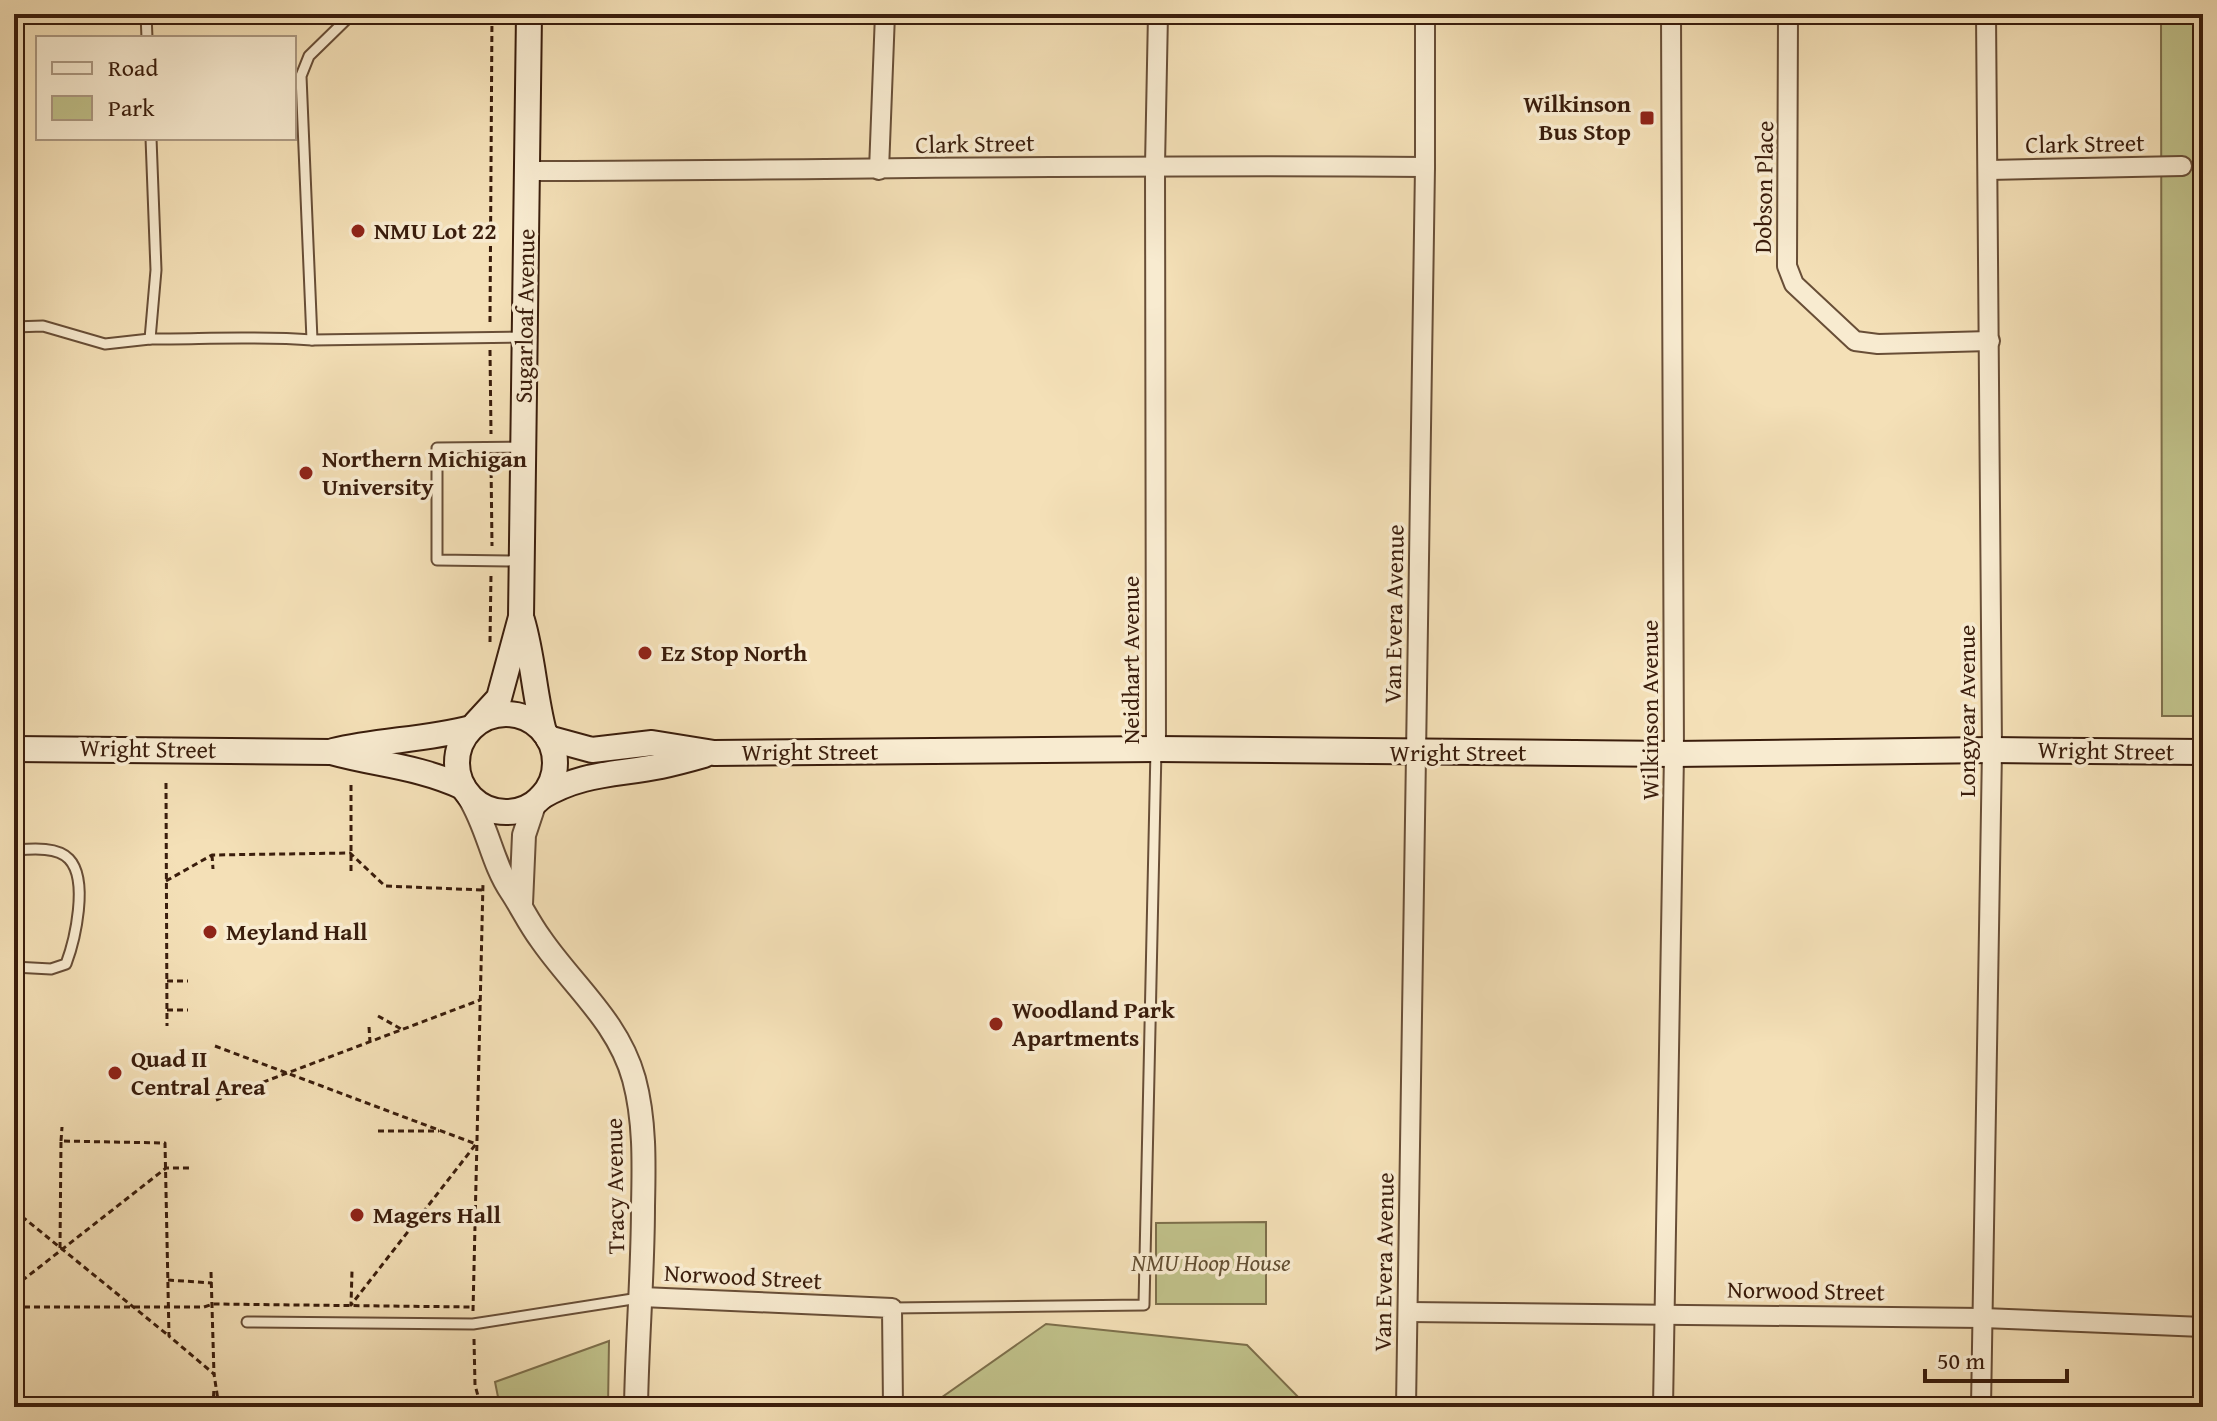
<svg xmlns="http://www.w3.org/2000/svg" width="2217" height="1421" font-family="'Gentium Book Plus',serif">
	<rect width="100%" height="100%" fill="#f4e0b7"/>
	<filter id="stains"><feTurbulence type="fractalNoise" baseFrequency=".0025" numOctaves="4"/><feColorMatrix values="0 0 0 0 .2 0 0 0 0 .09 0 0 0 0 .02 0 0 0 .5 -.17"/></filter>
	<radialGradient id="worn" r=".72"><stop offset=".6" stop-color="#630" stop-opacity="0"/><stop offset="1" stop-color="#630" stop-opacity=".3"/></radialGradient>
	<g fill="#c0c18a" stroke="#7d6f4b" stroke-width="2">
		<polygon points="2161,14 2203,14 2203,716 2162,716"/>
		<polygon points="1266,1222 1266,1304 1156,1304 1156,1223"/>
		<polygon points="1046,1324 1247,1345 1308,1407 928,1407"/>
		<polygon points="609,1341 608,1407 500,1407 495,1382"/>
	</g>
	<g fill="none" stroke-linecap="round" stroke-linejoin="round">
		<g stroke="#684e37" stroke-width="13">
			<g id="service">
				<polyline points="146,14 147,38"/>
				<polyline points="352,14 309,56 301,76 312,340 523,337"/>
				<path d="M151 138 156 270 150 339C204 339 258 336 312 340"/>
				<polyline points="14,327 43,326 105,344 150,339"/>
				<polyline points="520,561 437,560 437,448 521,447"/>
				<path d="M14 850C30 849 57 846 69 859 89 880 75 940 66 964L51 969 14 967"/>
				<polyline points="892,1308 1144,1305 1156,749"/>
				<polyline points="247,1322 473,1324 639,1298"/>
			</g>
		</g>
		<g stroke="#684e37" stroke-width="22">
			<g id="minor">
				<polyline points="1788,14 1787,266 1794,284 1855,341 1878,344 1990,341"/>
				<polyline points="879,170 885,14"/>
				<polyline points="1989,170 2182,166"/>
				<path d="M527 171C826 170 1126 164 1425 167"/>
				<polyline points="1156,749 1155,165 1158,14"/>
				<polyline points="642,1297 892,1308 893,1407"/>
				<polyline points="1408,1312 1983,1318 2203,1327"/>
				<polyline points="1406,1407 1425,167 1425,14"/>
				<polyline points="1663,1407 1674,754 1671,14"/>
				<polyline points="1981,1407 1992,750 1986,14"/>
			</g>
		</g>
		<g stroke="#684e37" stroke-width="26">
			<g id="tertiary">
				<path d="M469 797C488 827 492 863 511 891 521 906 529 923 540 938 572 985 618 1021 634 1079 645 1120 644 1163 643 1206 643 1273 637 1340 636 1407"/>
				<polyline points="521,904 524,835 535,802"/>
			</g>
		</g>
		<g stroke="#3a1d0c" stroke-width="28">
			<g id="secondary">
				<path d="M522 620C533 657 534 694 544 732"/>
				<circle cx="506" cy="763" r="49"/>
				<polyline points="476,723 499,698 521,617 529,14"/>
				<polyline points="548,738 592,750 652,743 714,753 1156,749 1674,754 1992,750 2203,752"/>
				<path d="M14 749 331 752C378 765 417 766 463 787"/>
				<path d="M333 751C379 740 425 740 471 728"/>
				<path d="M541 797C583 772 617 775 661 766 675 763 690 759 704 755"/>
			</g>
		</g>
		<g stroke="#3a1d0c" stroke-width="3" stroke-dasharray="6 4" stroke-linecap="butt">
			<polyline points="490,322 492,14"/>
			<polyline points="490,350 491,434"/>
			<polyline points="491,462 492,546"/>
			<polyline points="490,642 491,574"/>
			<polyline points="166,783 167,1026"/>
			<polyline points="212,855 213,869"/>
			<polyline points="351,871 351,782"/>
			<polyline points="166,881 212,855 350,853 385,886 483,890"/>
			<polyline points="167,981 188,981"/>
			<polyline points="167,1010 188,1010"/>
			<polyline points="378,1016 403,1030"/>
			<polyline points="369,1027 370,1042"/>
			<polyline points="215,1046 476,1144 351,1305 352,1271"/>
			<polyline points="216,1100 480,1000"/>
			<polyline points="378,1131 439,1131"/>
			<polyline points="61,1141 62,1127"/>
			<polyline points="14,1210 169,1336"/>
			<polyline points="60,1248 61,1141 165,1143 169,1336 214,1374 219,1407"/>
			<polyline points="211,1272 214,1375"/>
			<polyline points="168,1280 212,1283"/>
			<polyline points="14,1287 166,1168 192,1168"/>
			<polyline points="14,1307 204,1307 213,1304 473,1307"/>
			<polyline points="473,1311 483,883"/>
			<polyline points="474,1339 475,1385 481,1407"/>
			<polyline points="213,1407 214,1387"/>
		</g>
		<use href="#service" stroke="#f8ebd0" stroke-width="9"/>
		<use href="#minor" stroke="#f8ebd0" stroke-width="18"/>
		<use href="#tertiary" stroke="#f8ebd0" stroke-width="22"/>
		<use href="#secondary" stroke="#f8ebd0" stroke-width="24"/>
	</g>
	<g fill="#8f2418" stroke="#f8ebd0" stroke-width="3">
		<rect x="1639" y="110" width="16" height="16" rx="4"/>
		<circle cx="358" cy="231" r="8"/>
		<circle cx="306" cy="473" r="8"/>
		<circle cx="645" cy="653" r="8"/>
		<circle cx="210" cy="932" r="8"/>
		<circle cx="996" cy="1024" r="8"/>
		<circle cx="115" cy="1073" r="8"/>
		<circle cx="357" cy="1215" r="8"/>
	</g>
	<g text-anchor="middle" stroke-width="7" stroke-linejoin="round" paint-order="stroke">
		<g font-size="24" font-weight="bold" fill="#3a1d0c" stroke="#f8ebd0" text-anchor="start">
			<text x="1631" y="112" text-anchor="end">Wilkinson<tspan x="1631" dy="28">Bus Stop</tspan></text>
			<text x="374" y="239">NMU Lot 22</text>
			<text x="322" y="467">Northern Michigan<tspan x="322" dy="28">University</tspan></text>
			<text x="661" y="661">Ez Stop North</text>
			<text x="226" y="940">Meyland Hall</text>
			<text x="1012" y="1018">Woodland Park<tspan x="1012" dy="28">Apartments</tspan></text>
			<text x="131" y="1067">Quad II<tspan x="131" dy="28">Central Area</tspan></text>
			<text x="373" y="1223">Magers Hall</text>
		</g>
		<g font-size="24" fill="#3a1d0c" stroke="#f8ebd0">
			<text transform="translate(975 144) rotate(-1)" y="8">Clark Street</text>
			<text transform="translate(2085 144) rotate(-1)" y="8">Clark Street</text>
			<text transform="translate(1764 187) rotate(-89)" y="8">Dobson Place</text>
			<text transform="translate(525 316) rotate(-89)" y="8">Sugarloaf Avenue</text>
			<text transform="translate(1394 614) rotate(-89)" y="8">Van Evera Avenue</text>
			<text transform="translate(1131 660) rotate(-90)" y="8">Neidhart Avenue</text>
			<text transform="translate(1650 710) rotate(-90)" y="8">Wilkinson Avenue</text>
			<text transform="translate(1967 711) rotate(-90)" y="8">Longyear Avenue</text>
			<text transform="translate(148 749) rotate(1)" y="8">Wright Street</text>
			<text transform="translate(2106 751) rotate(1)" y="8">Wright Street</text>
			<text x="810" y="760">Wright Street</text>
			<text x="1458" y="761">Wright Street</text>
			<text transform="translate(615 1186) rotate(-91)" y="8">Tracy Avenue</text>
			<text transform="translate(1384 1262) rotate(-89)" y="8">Van Evera Avenue</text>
			<text transform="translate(743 1277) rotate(3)" y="8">Norwood Street</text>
			<text transform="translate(1806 1291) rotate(1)" y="8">Norwood Street</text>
		</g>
		<g font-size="24" font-style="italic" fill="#624e32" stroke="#f8ebd0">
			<text x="1211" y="1271">NMU Hoop House</text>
		</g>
	</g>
	<rect width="2217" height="1421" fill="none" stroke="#f4e0b7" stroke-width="48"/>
	<rect x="16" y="16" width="2185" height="1389" fill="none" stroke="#3a1d0c" stroke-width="4"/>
	<rect x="24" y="24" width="2169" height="1373" fill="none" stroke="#3a1d0c" stroke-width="2"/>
	<rect x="36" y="36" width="260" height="104" fill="#f8ebd0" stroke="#ac9982" stroke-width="2"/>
	<rect x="52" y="62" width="40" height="12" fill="#f8ebd0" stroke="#ac9982" stroke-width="2"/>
	<text x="108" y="76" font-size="24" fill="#3a1d0c">Road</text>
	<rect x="52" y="96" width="40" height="24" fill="#c0c18a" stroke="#ac9982" stroke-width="2"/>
	<text x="108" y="116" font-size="24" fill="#3a1d0c">Park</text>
	<path d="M1925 1369v12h142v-12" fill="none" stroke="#3a1d0c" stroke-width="4"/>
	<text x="1937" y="1369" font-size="24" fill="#3a1d0c" stroke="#f8ebd0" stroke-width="6" paint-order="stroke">50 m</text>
	<rect width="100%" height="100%" filter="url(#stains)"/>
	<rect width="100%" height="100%" fill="url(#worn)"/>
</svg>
